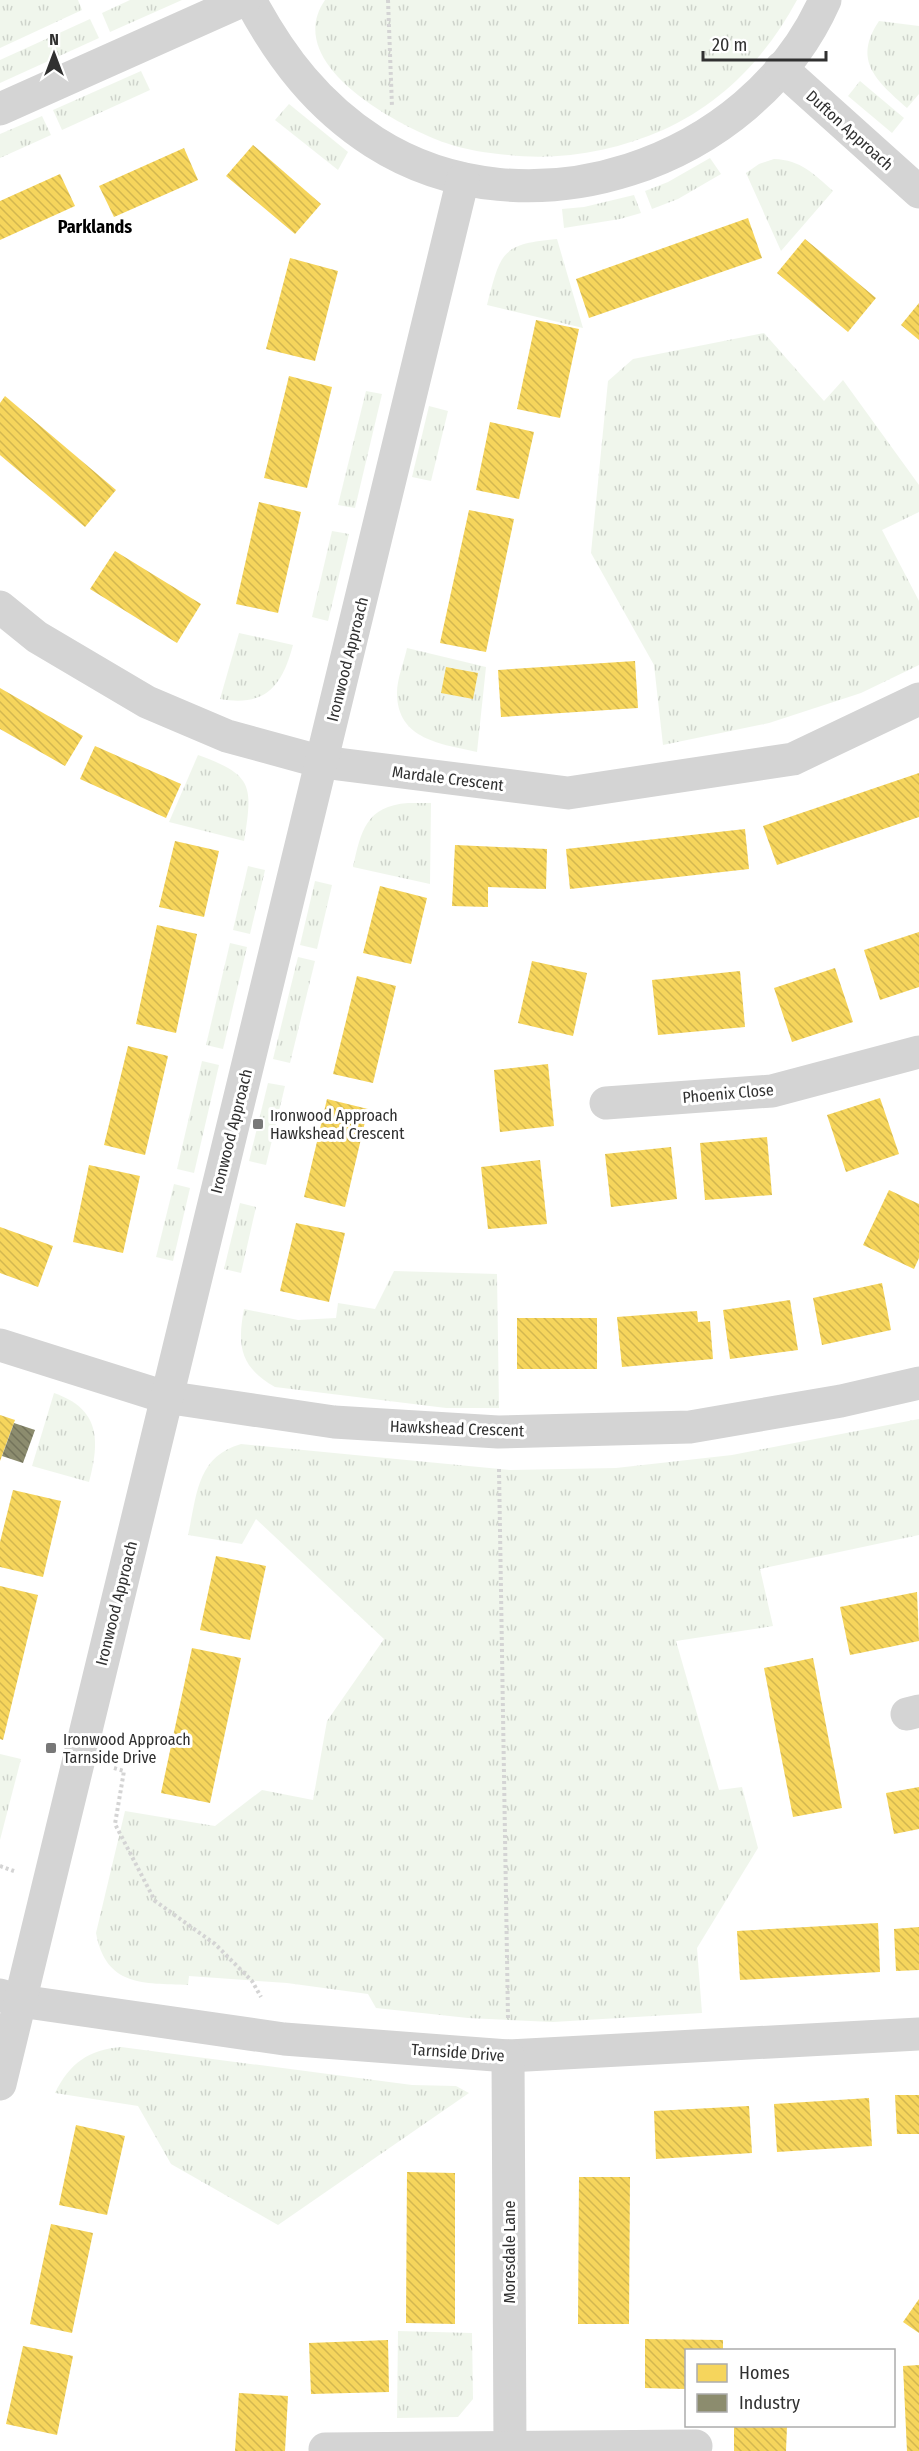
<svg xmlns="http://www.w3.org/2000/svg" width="919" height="2451" font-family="'Fira Sans Condensed',sans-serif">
	<defs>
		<pattern id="grass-tufts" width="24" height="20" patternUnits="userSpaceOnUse" patternTransform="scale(1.5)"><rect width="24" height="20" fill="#f0f6ec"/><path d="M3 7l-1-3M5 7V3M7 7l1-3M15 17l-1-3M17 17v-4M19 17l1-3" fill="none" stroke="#ced3cb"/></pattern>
		<pattern id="homes-back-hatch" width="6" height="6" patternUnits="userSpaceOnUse" patternTransform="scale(1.5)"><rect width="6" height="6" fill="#f6d55c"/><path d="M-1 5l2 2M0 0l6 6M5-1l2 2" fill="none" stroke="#d3b750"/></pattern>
		<pattern id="industry-back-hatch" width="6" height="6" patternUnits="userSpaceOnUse" patternTransform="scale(1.5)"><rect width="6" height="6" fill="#8c8c6e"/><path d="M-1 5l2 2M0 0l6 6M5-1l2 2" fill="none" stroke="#73735b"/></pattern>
	</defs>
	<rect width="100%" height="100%" fill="#fff"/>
	<g fill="url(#grass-tufts)">
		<polygon points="0,0 78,0 82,10 0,48"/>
		<polygon points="130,0 182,0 110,32 102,13"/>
		<path d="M325 0H797C767 56 722 104 663 130 615 151 560 161 508 155 488 153 465 150 446 143 398 126 281 64 325 0Z"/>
		<polygon points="90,19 99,38 0,83 0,60"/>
		<path d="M879 21 919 26V94L907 108C877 81 852 61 879 21Z"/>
		<polygon points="141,71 150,90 62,130 53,110"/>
		<polygon points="860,81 904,118 892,133 848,96"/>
		<polygon points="289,104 348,152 338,170 275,120"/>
		<polygon points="42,116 51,135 0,158 0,134"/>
		<polygon points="710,158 721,174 678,199 652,209 645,191 668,182"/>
		<path d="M774 159C801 160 814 174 833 191L781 251 746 173 759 164Z"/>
		<polygon points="634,195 641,213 620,219 564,228 562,209 584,207"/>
		<path d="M557 239 583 328 487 305C501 252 501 244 557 239Z"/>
		<polygon points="764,333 824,401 843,380 919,485 919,512 882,530 919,601 919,665 861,693 769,723 663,745 654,665 591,553 608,381 633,359"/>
		<polygon points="366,391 382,394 355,508 338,505"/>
		<polygon points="429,406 448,411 431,481 412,477"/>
		<polygon points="332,531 349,534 328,621 312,617"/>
		<path d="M239 633 293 645C282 686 266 707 220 699Z"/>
		<path d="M407 648 486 667 477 752C442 744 397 740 397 693 397 679 404 662 407 648Z"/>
		<path d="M198 755C253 775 253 785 244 841L169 822Z"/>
		<path d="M408 803H431L430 884 353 867C361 831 366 806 408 803Z"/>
		<polygon points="248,866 265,870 250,934 233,930"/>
		<polygon points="315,881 332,885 317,949 300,945"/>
		<polygon points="230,943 247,947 223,1049 206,1045"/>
		<polygon points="298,957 315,961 290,1063 273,1059"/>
		<polygon points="202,1061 219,1065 194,1173 177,1169"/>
		<polygon points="268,1083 285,1086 266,1165 249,1161"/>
		<polygon points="174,1184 190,1188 173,1261 156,1257"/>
		<polygon points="240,1203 256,1207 241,1273 224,1269"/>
		<path d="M394 1271 497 1274 499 1408H446L275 1387C240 1367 237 1346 244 1309L298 1320 336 1318 338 1303 375 1309Z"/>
		<path d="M54 1393C100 1409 100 1440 89 1482L32 1466Z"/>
		<path d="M919 1419V1535L760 1569 773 1626 676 1641 719 1790 742 1787 758 1848 697 1948 702 2013 553 2022 468 2018 376 2008 368 1994 287 1983 189 1976 188 1985C143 1983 106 1987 96 1933L125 1811 215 1826 262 1790 313 1800 327 1721 384 1639 256 1519 242 1544 188 1535C197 1496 196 1457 241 1444L510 1470 616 1468 732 1455Z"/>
		<polygon points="0,1754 21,1759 0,1840"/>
		<path d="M121 2047 412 2085 456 2086 469 2093 278 2225 171 2164 138 2106 55 2093C70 2063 88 2050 121 2047Z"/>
		<polygon points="398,2331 472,2333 473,2399 458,2417 397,2418"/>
	</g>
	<g fill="url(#homes-back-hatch)">
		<polygon points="253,145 321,204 295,234 226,176"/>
		<polygon points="184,148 198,180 114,217 99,186"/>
		<polygon points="60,174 75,206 0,240 0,201"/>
		<polygon points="748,218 762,258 589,318 576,279"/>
		<polygon points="805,239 876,298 848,332 777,273"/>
		<polygon points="290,258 338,271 315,361 266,349"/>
		<polygon points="919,303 919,340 901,325"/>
		<polygon points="536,320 579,329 560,418 517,409"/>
		<polygon points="289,376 332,387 307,488 264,478"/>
		<polygon points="5,396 116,490 85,527 0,455 0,403"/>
		<polygon points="490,422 534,432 519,499 476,490"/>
		<polygon points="259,502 301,512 278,613 236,604"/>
		<polygon points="469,510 514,519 486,652 440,643"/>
		<polygon points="115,551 201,604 177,643 90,589"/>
		<polygon points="635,661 638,708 501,717 498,670"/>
		<polygon points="446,667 478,673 473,699 441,693"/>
		<polygon points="0,688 83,736 65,766 0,729"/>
		<polygon points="95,746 181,784 166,818 80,779"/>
		<polygon points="919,773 919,817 777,865 763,826"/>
		<polygon points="745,829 749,869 570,889 566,849"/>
		<polygon points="175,841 219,851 204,917 159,907"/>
		<polygon points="455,845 547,849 546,889 488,887 488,907 452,906"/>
		<polygon points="380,886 427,898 411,964 363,953"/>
		<polygon points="157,925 197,934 176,1033 136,1024"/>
		<polygon points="919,932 919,987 880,1000 864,950"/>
		<polygon points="532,961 587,973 573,1036 518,1023"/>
		<polygon points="835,968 853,1022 792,1042 774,988"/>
		<polygon points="740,971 745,1027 658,1035 652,980"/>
		<polygon points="357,976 396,986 373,1083 333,1074"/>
		<polygon points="128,1046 168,1056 145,1155 104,1145"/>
		<polygon points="548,1064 554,1126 500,1132 494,1070"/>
		<polygon points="880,1098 899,1154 846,1172 827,1115"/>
		<polygon points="327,1099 368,1109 345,1207 304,1197"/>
		<polygon points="767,1137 772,1195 705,1200 700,1143"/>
		<polygon points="671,1147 677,1199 611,1207 605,1154"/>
		<polygon points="540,1160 547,1224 488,1229 481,1167"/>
		<polygon points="89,1165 140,1176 123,1253 73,1242"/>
		<polygon points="889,1190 919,1204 919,1258 914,1269 863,1245"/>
		<polygon points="296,1223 345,1233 329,1302 280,1291"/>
		<polygon points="0,1227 53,1246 38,1287 0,1273"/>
		<polygon points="882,1283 891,1330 822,1345 813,1298"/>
		<polygon points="790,1300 798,1350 730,1359 723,1310"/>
		<polygon points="697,1311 698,1322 710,1321 713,1359 622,1367 617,1317"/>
		<rect x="517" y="1318" width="80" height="51"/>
		<polygon points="0,1415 15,1420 0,1461"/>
		<polygon points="13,1490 61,1501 43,1577 0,1567 0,1542"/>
		<polygon points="216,1556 266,1566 250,1640 200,1630"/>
		<polygon points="0,1586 38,1595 3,1740 0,1739"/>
		<polygon points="917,1592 919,1641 850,1655 840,1607"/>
		<polygon points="192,1648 241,1658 210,1803 161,1793"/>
		<polygon points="813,1658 842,1808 793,1817 764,1668"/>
		<polygon points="919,1787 919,1829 894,1834 886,1793"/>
		<polygon points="878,1923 880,1972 740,1980 737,1931"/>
		<polygon points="919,1927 919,1970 896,1971 894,1929"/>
		<polygon points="895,2095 919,2095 919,2134 897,2134"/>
		<polygon points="869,2098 872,2146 777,2152 774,2104"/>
		<polygon points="749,2106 752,2153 656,2159 654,2111"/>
		<polygon points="76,2125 125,2136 107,2215 59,2205"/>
		<polygon points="407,2172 455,2173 455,2324 406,2323"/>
		<polygon points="579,2177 630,2177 629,2324 578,2324"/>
		<polygon points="51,2224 93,2233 72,2333 30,2324"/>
		<polygon points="919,2299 919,2333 903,2322"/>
		<polygon points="645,2339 723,2340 723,2350 686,2350 686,2389 645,2388"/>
		<polygon points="388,2340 389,2392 311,2394 309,2343"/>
		<polygon points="23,2346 73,2356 57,2435 6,2424"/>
		<polygon points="919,2365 919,2451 907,2451 903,2366"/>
		<polygon points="239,2393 288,2396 285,2451 235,2451"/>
		<polygon points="734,2426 787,2426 786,2451 734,2451"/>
	</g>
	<polygon fill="url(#industry-back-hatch)" points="14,1423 35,1430 23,1463 2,1456"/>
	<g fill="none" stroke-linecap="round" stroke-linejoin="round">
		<g stroke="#d4d4d4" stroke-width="4" stroke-dasharray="3 3" stroke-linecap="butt">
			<polyline points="388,0 392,107"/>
			<polyline points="499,1469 508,2019"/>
			<polyline points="114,1768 124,1771 115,1824 155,1901 215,1944 252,1981 261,1997"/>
			<polyline points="0,1866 14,1871"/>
		</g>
		<g stroke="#d4d4d4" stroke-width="33">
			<path d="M250 0C281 58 318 106 374 142 527 240 752 165 825 0"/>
			<polyline points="781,68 919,192"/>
			<polyline points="0,109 244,0"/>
			<polyline points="0,607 37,637 147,702 227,736 322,762 568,793 793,759 919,699"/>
			<polyline points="606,1103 772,1091 919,1052"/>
			<polyline points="0,1345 165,1397 334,1422 498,1432 690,1427 841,1401 919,1383"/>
			<polyline points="907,1714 919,1711"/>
			<polyline points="0,1995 20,2001 284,2039 508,2056 919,2034"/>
			<polyline points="508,2056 510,2448"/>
			<polyline points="0,2084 463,179"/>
			<polyline points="325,2449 696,2446"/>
		</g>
	</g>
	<g fill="#787878" stroke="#fff" stroke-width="2">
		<rect x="252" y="1118" width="12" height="12" rx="3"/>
		<rect x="45" y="1742" width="12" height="12" rx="3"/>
	</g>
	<g text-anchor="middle" stroke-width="6" stroke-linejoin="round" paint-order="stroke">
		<g font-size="16" fill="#303030" stroke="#fff">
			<text transform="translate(850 130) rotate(42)" y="6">Dufton Approach</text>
			<text transform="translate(347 659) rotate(-76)" y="6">Ironwood Approach</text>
			<text transform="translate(448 778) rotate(7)" y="6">Mardale Crescent</text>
			<text transform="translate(728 1093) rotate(-5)" y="6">Phoenix Close</text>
			<text transform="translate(231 1131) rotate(-76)" y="6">Ironwood Approach</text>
			<text transform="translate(457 1428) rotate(2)" y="6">Hawkshead Crescent</text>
			<text transform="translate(116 1603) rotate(-76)" y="6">Ironwood Approach</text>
			<text transform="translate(458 2052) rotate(4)" y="6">Tarnside Drive</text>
			<text transform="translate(509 2252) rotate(-90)" y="6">Moresdale Lane</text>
		</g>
		<g font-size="16" fill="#303030" stroke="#fff" text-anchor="start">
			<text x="270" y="1121">Ironwood Approach<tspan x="270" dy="18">Hawkshead Crescent</tspan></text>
			<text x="63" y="1745">Ironwood Approach<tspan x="63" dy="18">Tarnside Drive</tspan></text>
		</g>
		<g font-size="18" font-weight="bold" fill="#000" stroke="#fff">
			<text x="95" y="233">Parklands</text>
		</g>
	</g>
	<rect x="685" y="2349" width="210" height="78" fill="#ffffff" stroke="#acacac" stroke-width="1.5"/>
	<rect x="697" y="2364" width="30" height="18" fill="#f6d55c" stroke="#acacac" stroke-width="1.5"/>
	<text x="739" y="2379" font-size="18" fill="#303030">Homes</text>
	<rect x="697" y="2394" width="30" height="18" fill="#8c8c6e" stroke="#acacac" stroke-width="1.5"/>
	<text x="739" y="2409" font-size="18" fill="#303030">Industry</text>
	<g transform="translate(54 54)" stroke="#ffffff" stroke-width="4.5" paint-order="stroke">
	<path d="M0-4.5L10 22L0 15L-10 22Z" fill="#303030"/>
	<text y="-9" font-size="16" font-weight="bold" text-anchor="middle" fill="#303030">N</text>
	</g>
	<path d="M703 51v9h123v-9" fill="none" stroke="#303030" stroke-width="3"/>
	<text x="712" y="51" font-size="18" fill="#303030" stroke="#ffffff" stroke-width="4.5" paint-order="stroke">20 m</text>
</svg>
